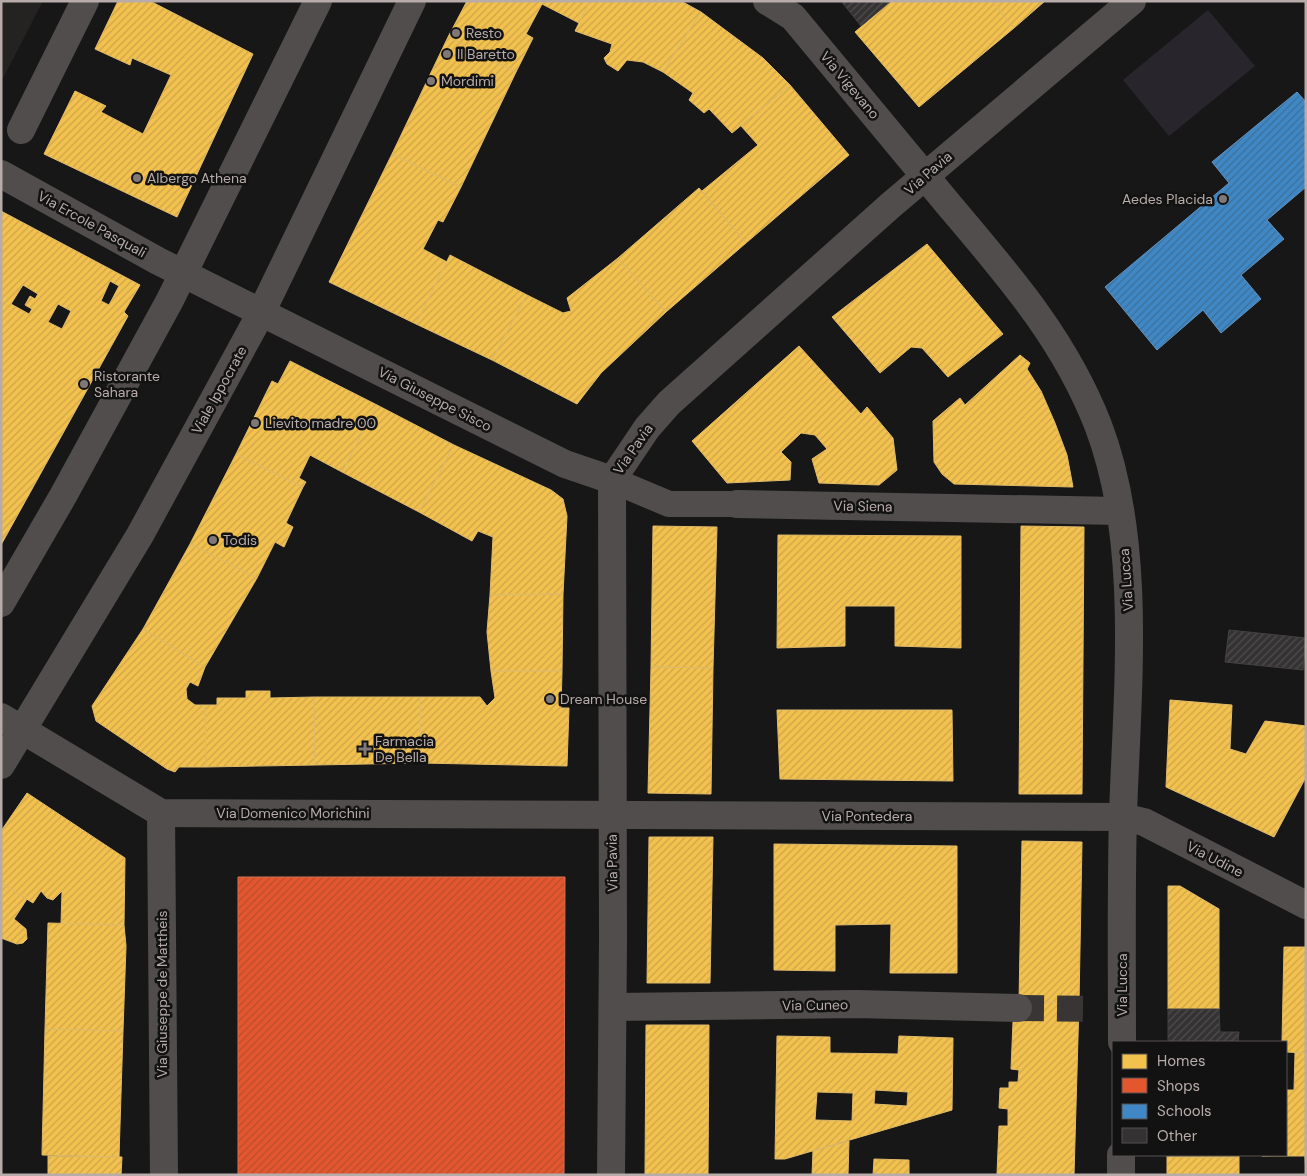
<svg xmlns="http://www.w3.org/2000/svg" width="1307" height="1176" font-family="'DM Sans',sans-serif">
	<defs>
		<pattern id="homes-hatch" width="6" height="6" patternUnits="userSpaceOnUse" patternTransform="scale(1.25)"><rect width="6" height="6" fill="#f2c14e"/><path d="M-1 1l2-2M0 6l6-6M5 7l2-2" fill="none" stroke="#cda549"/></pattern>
		<pattern id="shops-hatch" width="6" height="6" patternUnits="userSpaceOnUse" patternTransform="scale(1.25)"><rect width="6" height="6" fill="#e4572e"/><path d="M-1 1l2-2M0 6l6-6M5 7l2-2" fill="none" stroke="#b94e2f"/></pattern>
		<pattern id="schools-hatch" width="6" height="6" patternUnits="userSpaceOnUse" patternTransform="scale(1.25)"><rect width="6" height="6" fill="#3f88c5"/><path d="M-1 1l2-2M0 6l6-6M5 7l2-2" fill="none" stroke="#3d6f99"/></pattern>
		<pattern id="building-hatch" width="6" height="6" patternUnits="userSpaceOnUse" patternTransform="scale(1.25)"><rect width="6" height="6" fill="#343232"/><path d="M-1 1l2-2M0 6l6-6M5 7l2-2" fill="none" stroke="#4f4d4d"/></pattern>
	</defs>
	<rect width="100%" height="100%" fill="#181717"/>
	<polygon fill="#242322" points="1,1 43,1 1,82"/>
	<polygon fill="#28252d" points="1208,10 1255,66 1169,136 1123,80"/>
	<g fill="url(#homes-hatch)" stroke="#e0bb6a" fill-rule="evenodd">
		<polygon points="118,1 150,1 253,54 177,217 44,154 75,91 106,106 101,112 143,134 171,75 132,58 130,65 95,49"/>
		<polygon points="467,1 590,1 579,23 542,4 526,34 533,38 516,72 448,37"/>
		<polygon points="590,1 681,1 701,12 663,72 643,62 627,60 618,71 607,64 604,58 610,52 612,44 575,31"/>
		<polygon points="891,1 992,1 1014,28 919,107 855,32"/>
		<polygon points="992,1 1045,1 1014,28"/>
		<polygon points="701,12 763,58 790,85 732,133 709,109 704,113 689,100 693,93 663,72"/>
		<polygon points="448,37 516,72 461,187 392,154"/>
		<polygon points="790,85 849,155 746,243 702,191 758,145 741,126"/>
		<polygon points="392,154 461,187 443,222 438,220 423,249 447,262 416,324 329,282"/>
		<polygon points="699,188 746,243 666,312 618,258"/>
		<path d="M1 211 140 285 124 312 128 316 1 545ZM110 281 119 286 109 305 101 301ZM23 285 38 294 35 299 30 296 25 305 32 309 29 314 11 304ZM58 304 71 311 62 329 48 322Z"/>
		<polygon points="927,244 1003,334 948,377 922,348 911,347 880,373 832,317"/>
		<polygon points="450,255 527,295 492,360 416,324"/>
		<polygon points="618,258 666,312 601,373 577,404 492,360 527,295 563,313 571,311 567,298"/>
		<polygon points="799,346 861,414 867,407 893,438 897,470 879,485 819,483 812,459 827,449 815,435 801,433 781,452 791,462 790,480 727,483 692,441"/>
		<polygon points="1020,355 1030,363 1027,369 1041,391 1055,423 1067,455 1073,487 954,484 942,474 934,462 933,421 960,398 965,405"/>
		<polygon points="290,361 377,405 342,472 310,455 299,478 306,482 303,487 236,454 272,381 278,384"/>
		<polygon points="377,405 454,445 419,512 342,472"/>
		<polygon points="454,445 551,490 563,499 567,516 563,594 490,595 493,537 478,531 472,541 419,512"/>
		<polygon points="236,454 303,487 286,523 293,527 284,547 275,542 257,578 190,544"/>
		<polygon points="653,526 717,527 713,668 651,667"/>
		<polygon points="1021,526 1084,527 1082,794 1019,794"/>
		<polygon points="778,535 961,536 961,648 895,646 895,606 845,606 845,646 777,648"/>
		<polygon points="190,544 257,578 205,667 143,629"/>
		<polygon points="563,594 562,671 491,671 487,632 490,595"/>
		<polygon points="143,629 205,667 198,686 190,682 186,689 187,699 195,705 205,705 206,767 179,767 175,772 167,769 96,721 92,706"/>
		<polygon points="651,667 713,668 711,794 648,793"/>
		<polygon points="491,671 562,671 561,708 569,708 567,766 420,763 420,697 480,697 487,706 495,698"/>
		<polygon points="246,691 270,691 270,698 314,697 315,765 206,767 205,705 217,705 217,698 246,698"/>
		<polygon points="314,697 420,697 420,763 315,765"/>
		<polygon points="1170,700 1232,705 1230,749 1246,754 1265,721 1306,726 1306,777 1274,837 1166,787"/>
		<polygon points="777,710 952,710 953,781 780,779"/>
		<polygon points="27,793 125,858 124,925 61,924 62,891 53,900 47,898 41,891 33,903 1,883 1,831"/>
		<polygon points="649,837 713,837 710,983 647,983"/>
		<polygon points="1022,841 1082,842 1079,1003 1019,1001"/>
		<polygon points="774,844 957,846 957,973 890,973 891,924 835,925 835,971 774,970"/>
		<polygon points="1,883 27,899 14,919 26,929 27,939 23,943 17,944 1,938"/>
		<polygon points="1168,886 1180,886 1219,909 1219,1009 1168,1009"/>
		<polygon points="48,923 124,925 126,946 123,1031 45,1029"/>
		<polygon points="1284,947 1306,947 1306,1053 1286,1052 1286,1042 1282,1042"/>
		<polygon points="1019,1001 1079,1003 1074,1175 997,1174 999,1126 1008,1126 1008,1109 999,1108 1000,1088 1009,1088 1009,1082 1018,1082 1019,1070 1011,1069 1013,1022 1018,1022"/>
		<polygon points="646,1025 709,1025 708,1175 645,1175"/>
		<polygon points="45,1029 123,1031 119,1157 42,1155"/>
		<path d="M777 1036 830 1037V1053L898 1054 899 1036 953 1038 952 1110 785 1159H775ZM875 1090 908 1092 907 1106 874 1104ZM817 1092 853 1093 852 1121 815 1120Z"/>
		<polygon points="1295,1053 1306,1053 1306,1175 1305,1156 1262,1156 1286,1155 1286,1090 1294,1090"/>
		<polygon points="849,1141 848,1175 812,1175 813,1151"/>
		<polygon points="1167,1155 1239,1155 1239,1158 1167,1157"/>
		<polygon points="48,1156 122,1157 121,1175 48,1175"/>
		<polygon points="1167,1157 1239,1158 1239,1175 1167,1175"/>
		<polygon points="874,1159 909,1160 909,1175 873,1175"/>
	</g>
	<polygon fill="url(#shops-hatch)" stroke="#d67053" points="238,877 565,877 564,1175 238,1175"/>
	<polygon fill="url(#schools-hatch)" stroke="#6393bd" points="1297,92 1306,102 1306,187 1267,220 1284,239 1241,275 1261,299 1221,333 1203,310 1157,350 1105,287 1229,183 1212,162"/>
	<g fill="url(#building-hatch)" stroke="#444140">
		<polygon points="841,1 891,1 861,26"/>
		<polygon points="1229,630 1306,638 1303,670 1225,662"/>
		<polygon points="1168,1009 1219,1009 1220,1032 1239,1032 1238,1042 1168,1042"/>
	</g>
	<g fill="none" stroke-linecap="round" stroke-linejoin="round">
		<polyline stroke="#383534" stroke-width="26" stroke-dasharray="26 13" stroke-linecap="butt" points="1018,1008 1093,1009"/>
		<polyline stroke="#504d4c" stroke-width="26" points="612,480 669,504 737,504"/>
		<g stroke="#504d4c" stroke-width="28">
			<path d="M767 1 793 17C845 79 897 142 949 205 1008 275 1064 338 1098 425 1143 542 1127 691 1123 815 1121 890 1122 966 1122 1042"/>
			<polyline points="21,130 85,1"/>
			<polyline points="1,174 158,261 565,464 612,480"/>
			<polyline points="737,504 1119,511"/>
			<polyline points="1,717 161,813 1123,817 1144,822 1306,905"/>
			<polyline points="161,813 164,1175"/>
			<polyline points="613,1007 856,1004 1018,1008"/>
			<polyline points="611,1175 613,941 612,480 647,428 669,403 891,205 1132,1"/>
			<polyline points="1121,1175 1121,1155"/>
		</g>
		<g stroke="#504d4c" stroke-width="28">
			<polyline points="1,603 63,496 170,300 318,1"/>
			<polyline points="1,765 140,535 261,313 412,1"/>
		</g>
	</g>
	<g fill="#7f7877" stroke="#131212" stroke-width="2">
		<circle cx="456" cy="33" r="5"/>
		<circle cx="447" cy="54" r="5"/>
		<circle cx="431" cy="81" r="5"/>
		<circle cx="137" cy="178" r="5"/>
		<circle cx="1223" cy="199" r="5"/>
		<circle cx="84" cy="384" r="5"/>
		<circle cx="255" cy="423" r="5"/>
		<circle cx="213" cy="540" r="5"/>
		<circle cx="550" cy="699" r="5"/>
		<path d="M362.5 741.5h5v5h5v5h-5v5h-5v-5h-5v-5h5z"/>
	</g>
	<g text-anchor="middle" stroke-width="5" stroke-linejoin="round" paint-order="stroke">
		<g font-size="14" fill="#b7acaa" stroke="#131212" text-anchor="start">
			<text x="466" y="38">Resto</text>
			<text x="457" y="59">Il Baretto</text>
			<text x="441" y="86">Mordimi</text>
			<text x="147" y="183">Albergo Athena</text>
			<text x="1213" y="204" text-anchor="end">Aedes Placida</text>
			<text x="94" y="381">Ristorante<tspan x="94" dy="16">Sahara</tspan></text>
			<text x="265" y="428">Lievito madre 00</text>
			<text x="223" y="545">Todis</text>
			<text x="560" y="704">Dream House</text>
			<text x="375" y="746">Farmacia<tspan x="375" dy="16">De Bella</tspan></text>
		</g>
		<g font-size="14" fill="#b7acaa" stroke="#131212">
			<text transform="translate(850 85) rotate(50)" y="5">Via Vigevano</text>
			<text transform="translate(928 173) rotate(-41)" y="5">Via Pavia</text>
			<text transform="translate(92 224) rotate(29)" y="5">Via Ercole Pasquali</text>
			<text transform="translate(219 390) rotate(-61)" y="5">Viale Ippocrate</text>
			<text transform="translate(435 399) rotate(27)" y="5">Via Giuseppe Sisco</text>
			<text transform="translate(633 449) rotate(-55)" y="5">Via Pavia</text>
			<text transform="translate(863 506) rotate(1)" y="5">Via Siena</text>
			<text transform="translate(1126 580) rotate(-94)" y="5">Via Lucca</text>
			<text x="293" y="818">Via Domenico Morichini</text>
			<text x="867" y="821">Via Pontedera</text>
			<text transform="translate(1215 859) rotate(27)" y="5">Via Udine</text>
			<text transform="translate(612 863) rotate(-91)" y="5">Via Pavia</text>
			<text transform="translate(1122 985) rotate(-90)" y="5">Via Lucca</text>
			<text transform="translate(162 994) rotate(-90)" y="5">Via Giuseppe de Mattheis</text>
			<text transform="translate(815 1005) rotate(-1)" y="5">Via Cuneo</text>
		</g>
	</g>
	<rect width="1307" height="1176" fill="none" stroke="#b7acaa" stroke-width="5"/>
	<rect x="1112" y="1041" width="175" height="115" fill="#131212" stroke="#55504f"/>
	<rect x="1122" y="1054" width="25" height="15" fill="#f2c14e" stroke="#55504f"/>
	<text x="1157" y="1066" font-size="15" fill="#b7acaa">Homes</text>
	<rect x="1122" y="1078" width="25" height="15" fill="#e4572e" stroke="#55504f"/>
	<text x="1157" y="1091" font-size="15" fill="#b7acaa">Shops</text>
	<rect x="1122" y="1104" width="25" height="15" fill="#3f88c5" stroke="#55504f"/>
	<text x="1157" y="1116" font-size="15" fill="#b7acaa">Schools</text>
	<rect x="1122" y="1128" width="25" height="15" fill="#343232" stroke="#55504f"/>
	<text x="1157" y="1141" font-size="15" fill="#b7acaa">Other</text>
</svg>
